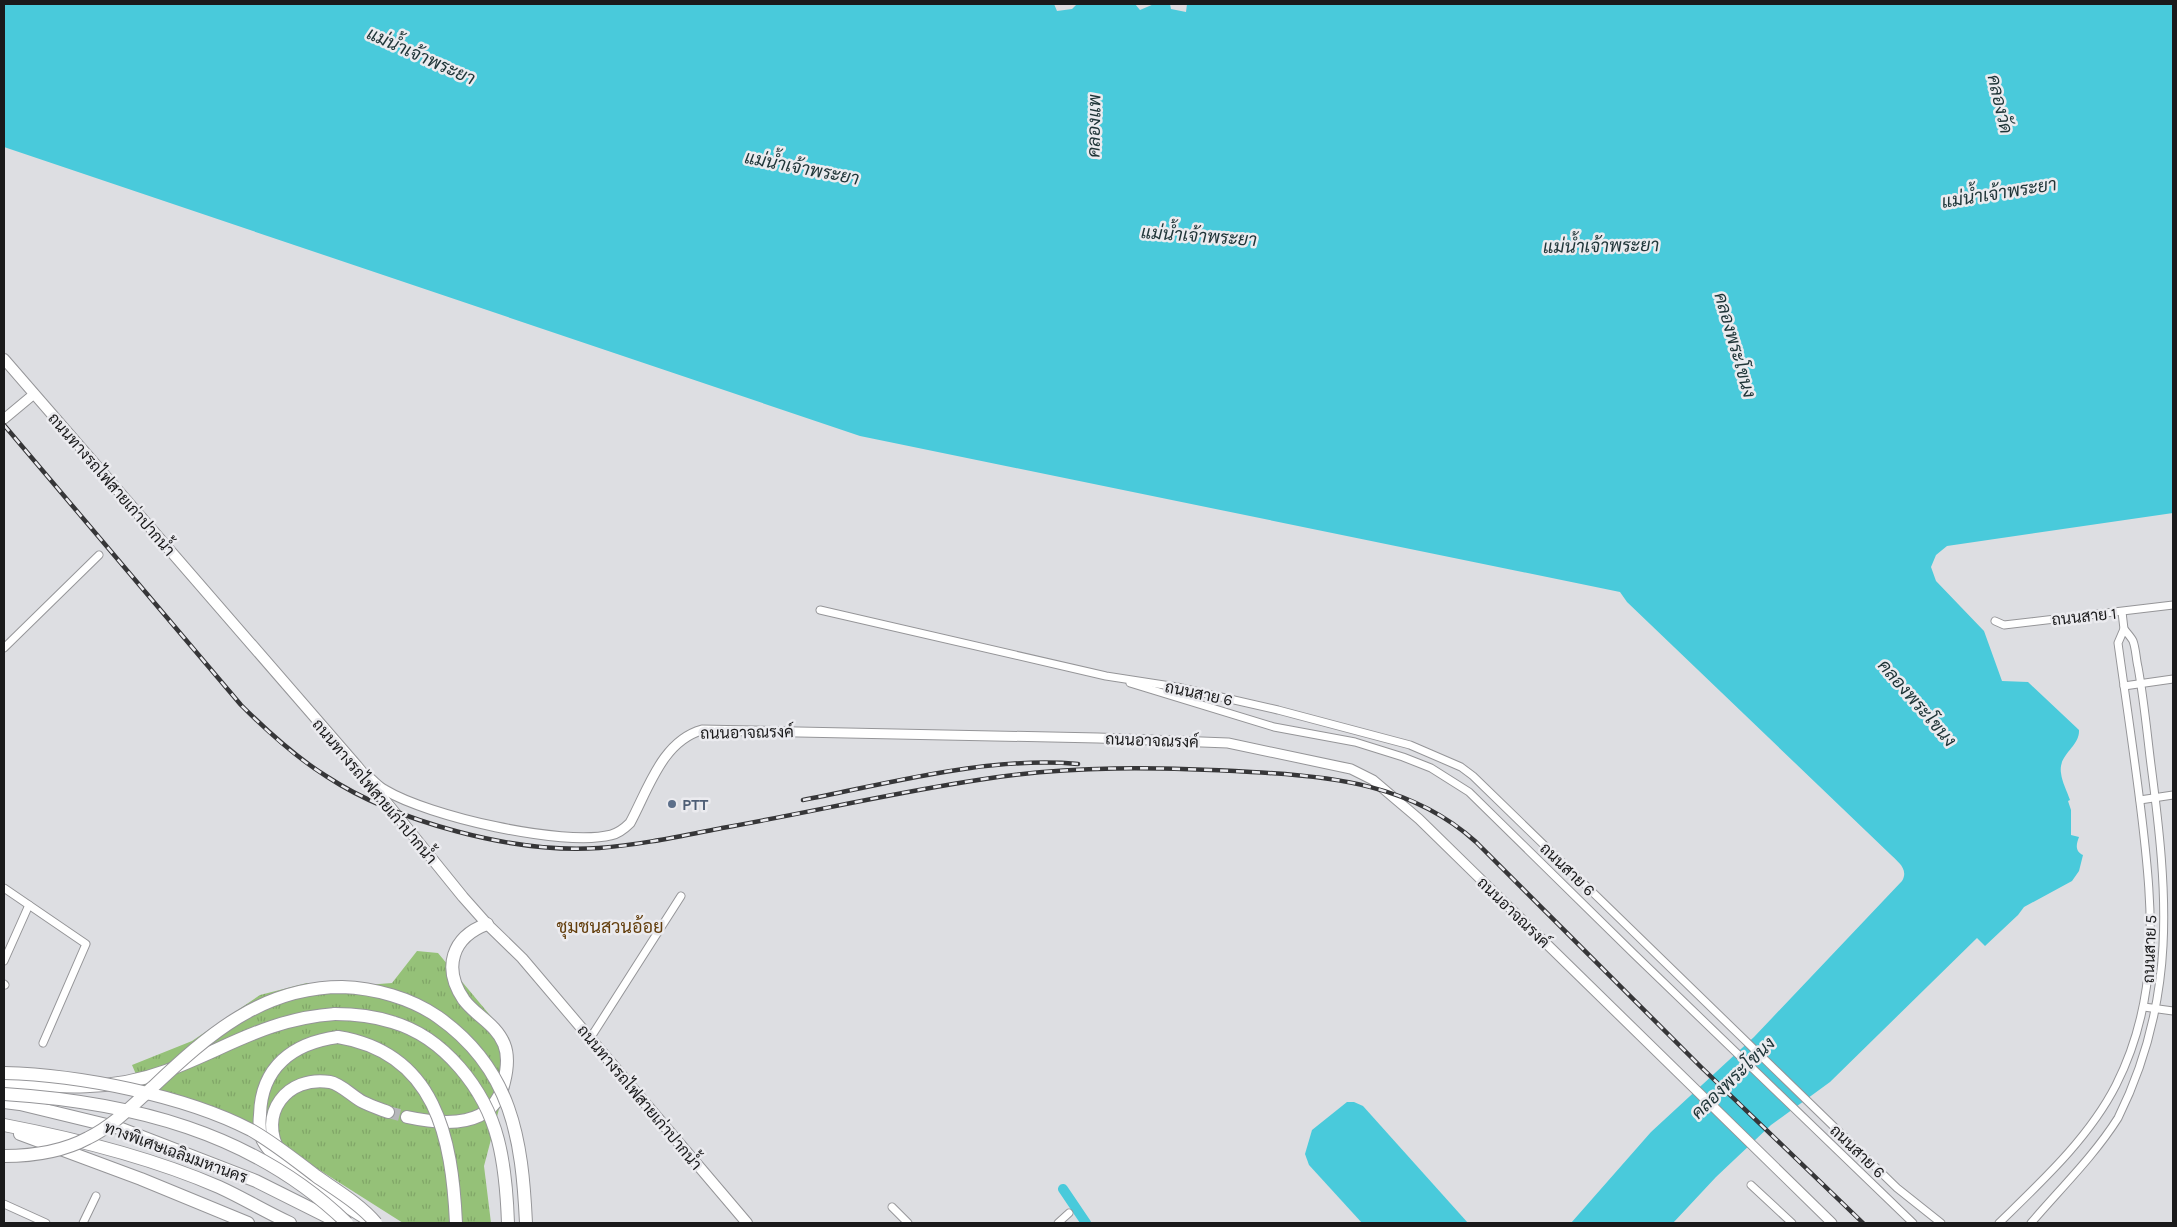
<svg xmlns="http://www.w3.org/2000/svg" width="2177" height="1227" font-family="Karla,Sarabun,sans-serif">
	<defs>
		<pattern id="grass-tufts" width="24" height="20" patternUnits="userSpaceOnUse" patternTransform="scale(1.25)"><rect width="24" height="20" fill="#95c178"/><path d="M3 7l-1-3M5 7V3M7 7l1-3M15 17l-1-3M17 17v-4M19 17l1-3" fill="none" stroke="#80a567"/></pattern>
	</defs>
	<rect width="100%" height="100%" fill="#dddee2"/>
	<polygon fill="url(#grass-tufts)" points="417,951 438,953 509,1038 509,1071 484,1166 491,1223 403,1223 236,1117 144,1093 132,1065 192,1041 260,995 307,983 366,985 392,983"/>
	<g fill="#49cadb">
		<path d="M4 4H1054L1057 11 1072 9 1077 4H1135L1140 10 1154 4H1170L1171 9 1186 12 1187 4H2173V513L1947 546 1936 555 1931 567 1936 581 1984 631 2002 681 2028 682 2079 730C2080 747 2058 754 2061 773 2062 782 2067 791 2070 800L2068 801 2071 810V835L2079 837C2076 845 2075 851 2083 855L2079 871 2072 881 2024 907 2018 915 1985 946 1977 938 1830 1082 1771 1125 1716 1177 1673 1223H1571L1651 1132 1754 1037 1902 881C1909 869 1898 862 1890 854L1627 602 1620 592 860 436 4 147Z"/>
		<polygon points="1347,1102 1354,1102 1363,1106 1468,1223 1362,1223 1309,1165 1305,1154 1312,1130"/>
	</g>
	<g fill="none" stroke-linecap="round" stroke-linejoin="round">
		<polyline stroke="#49cadb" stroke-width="10" points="1063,1189 1086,1223"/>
		<polyline stroke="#b6b7ba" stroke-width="12" stroke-dasharray="12 6" stroke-linecap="butt" points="388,1112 407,1117"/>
		<g stroke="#959598" stroke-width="9">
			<g id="minor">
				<polyline points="820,610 1106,676 1177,687 1278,710 1410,745 1461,767 1473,776 1897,1188 1941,1223"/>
				<polyline points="1995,621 2004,625 2173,605"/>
				<polyline points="4,648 99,555"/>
				<polyline points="1130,683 1274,727 1355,742 1403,757 1431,768 1469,792 1634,954 1913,1223"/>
				<polyline points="2124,686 2173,679"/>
				<polyline points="2140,800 2173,795"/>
				<polyline points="4,888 86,944 43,1043"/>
				<polyline points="4,961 29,905"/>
				<polyline points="4,984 5,985"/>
				<polyline points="2144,1007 2173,1011"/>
				<polyline points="591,1037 681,896"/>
				<polyline points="1751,1185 1792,1223"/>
				<polyline points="4,1204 46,1223"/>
				<polyline points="892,1207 908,1223"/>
				<polyline points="83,1223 96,1196"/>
				<polyline points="1058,1223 1069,1213"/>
				<path d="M1999 1223C2041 1182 2089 1138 2116 1085 2160 998 2153 912 2142 819 2135 760 2126 701 2118 643L2124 629 2122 612"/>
				<path d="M2031 1223C2060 1189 2094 1156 2118 1118 2177 999 2168 895 2151 765 2147 733 2144 700 2138 667 2136 659 2136 649 2133 641 2131 637 2127 633 2124 629"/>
			</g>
		</g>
		<g stroke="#959598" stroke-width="11">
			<g id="tertiary">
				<polyline points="4,419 34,394"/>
				<path d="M370 778C375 782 379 787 385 790 428 816 562 847 611 835 619 833 624 829 630 823 648 790 662 741 702 730L1098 738 1228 743 1351 769 1373 780 1419 819 1832 1223"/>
			</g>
		</g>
		<g stroke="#959598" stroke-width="12">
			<polyline id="secondary" points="4,359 357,766 463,897 487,924 522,958 747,1223"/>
		</g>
		<g stroke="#959598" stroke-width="14">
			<g id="motorway">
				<path d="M338 1037C293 1043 261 1067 260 1115 259 1124 259 1136 265 1144 283 1172 338 1200 367 1219"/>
				<path d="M4 1082C60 1088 112 1091 166 1071 228 1048 266 1019 335 1014"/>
				<polyline points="4,1102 20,1104 119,1128 256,1181 340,1223"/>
				<path d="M407 1117C444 1125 494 1129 504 1082 507 1070 509 1056 504 1044 496 1024 476 1016 464 1000 442 968 452 937 487 924"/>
				<path d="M4 1125C77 1139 150 1157 219 1187 243 1198 266 1212 290 1223"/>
				<polyline points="20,1134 141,1179 248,1223"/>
				<path d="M280 1153C257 1114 287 1075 330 1082 341 1084 353 1097 363 1102 371 1106 380 1109 388 1112"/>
			</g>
		</g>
		<use href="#minor" stroke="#fff" stroke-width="7"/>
		<use href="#tertiary" stroke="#fff" stroke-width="9"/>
		<use href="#secondary" stroke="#fff" stroke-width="10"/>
		<use href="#motorway" stroke="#fff" stroke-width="12"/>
		<g stroke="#363638" stroke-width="4.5">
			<g id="rail">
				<path d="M4 425 241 705C267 731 294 756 326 776 396 822 515 854 599 848 640 845 681 836 722 828 807 813 892 793 978 780 1068 765 1161 767 1251 772 1333 776 1413 785 1476 842L1701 1067 1863 1223"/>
				<path d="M803 800C891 783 988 756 1078 764"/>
			</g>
		</g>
		<use href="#rail" stroke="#ebebef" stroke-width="2.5" stroke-dasharray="8" stroke-linecap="butt"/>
		<g stroke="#959598" stroke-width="14" stroke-linecap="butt">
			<g id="motorway-bridge">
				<path d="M335 1014C355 1014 373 1016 392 1022 444 1037 485 1089 498 1140 505 1167 507 1195 508 1223"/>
				<path d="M338 1037C436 1053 452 1138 456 1223"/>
				<path d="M4 1073C79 1075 183 1095 251 1130 274 1143 295 1160 316 1176 336 1190 360 1204 376 1223"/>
				<path d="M4 1094C130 1102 253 1132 347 1223"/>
				<path d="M4 1156C32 1156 62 1152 88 1138 113 1126 133 1105 153 1087 208 1035 262 987 342 987 374 988 411 998 438 1017 512 1069 522 1139 526 1223"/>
			</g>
		</g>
		<use href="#motorway-bridge" stroke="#fff" stroke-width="12"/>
	</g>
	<circle fill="#5c6f8a" stroke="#ebebef" stroke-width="2" cx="672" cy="804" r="5"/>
	<g text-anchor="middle" stroke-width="5" stroke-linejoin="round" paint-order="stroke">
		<g font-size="16" fill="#1a1a1b" stroke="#ebebef">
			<text transform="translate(112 484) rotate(49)" y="6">ถนนทางรถไฟสายเก่าปากน้ำ</text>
			<text transform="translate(2084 616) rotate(-6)" y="6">ถนนสาย 1</text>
			<text transform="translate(1199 693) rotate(12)" y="6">ถนนสาย 6</text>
			<text transform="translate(747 732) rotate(-1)" y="6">ถนนอาจณรงค์</text>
			<text transform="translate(1152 740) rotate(2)" y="6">ถนนอาจณรงค์</text>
			<text transform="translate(375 791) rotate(50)" y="6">ถนนทางรถไฟสายเก่าปากน้ำ</text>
			<text transform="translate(1568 869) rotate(44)" y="6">ถนนสาย 6</text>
			<text transform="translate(1514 912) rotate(44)" y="6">ถนนอาจณรงค์</text>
			<text transform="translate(2149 949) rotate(-88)" y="6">ถนนสาย 5</text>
			<text transform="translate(640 1097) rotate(50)" y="6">ถนนทางรถไฟสายเก่าปากน้ำ</text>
			<text transform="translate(1858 1151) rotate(44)" y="6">ถนนสาย 6</text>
			<text transform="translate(176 1152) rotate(20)" y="6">ทางพิเศษเฉลิมมหานคร</text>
		</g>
		<g font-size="16" font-weight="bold" fill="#4e5e75" stroke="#ebebef" text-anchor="start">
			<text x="682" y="810">PTT</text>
		</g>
		<g font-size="18" font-style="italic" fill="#1e3437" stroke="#ebebef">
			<text transform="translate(421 56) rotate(24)" y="6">แม่น้ำเจ้าพระยา</text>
			<text transform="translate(2000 104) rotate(77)" y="6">คลองวัด</text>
			<text transform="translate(1094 126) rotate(-89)" y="6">คลองแพ</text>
			<text transform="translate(802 168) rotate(11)" y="6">แม่น้ำเจ้าพระยา</text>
			<text transform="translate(1999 193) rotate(-9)" y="6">แม่น้ำเจ้าพระยา</text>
			<text transform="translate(1199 236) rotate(4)" y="6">แม่น้ำเจ้าพระยา</text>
			<text transform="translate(1601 246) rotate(-1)" y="6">แม่น้ำเจ้าพระยา</text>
			<text transform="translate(1735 345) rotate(74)" y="6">คลองพระโขนง</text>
			<text transform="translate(1917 703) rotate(49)" y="6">คลองพระโขนง</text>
			<text transform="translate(1733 1078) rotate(-44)" y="6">คลองพระโขนง</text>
		</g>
		<g font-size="18" fill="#633e0c" stroke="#ebebef">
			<text x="610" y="933">ชุมชนสวนอ้อย</text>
		</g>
	</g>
	<rect width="2177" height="1227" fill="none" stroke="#1a1a1b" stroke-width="10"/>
</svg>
